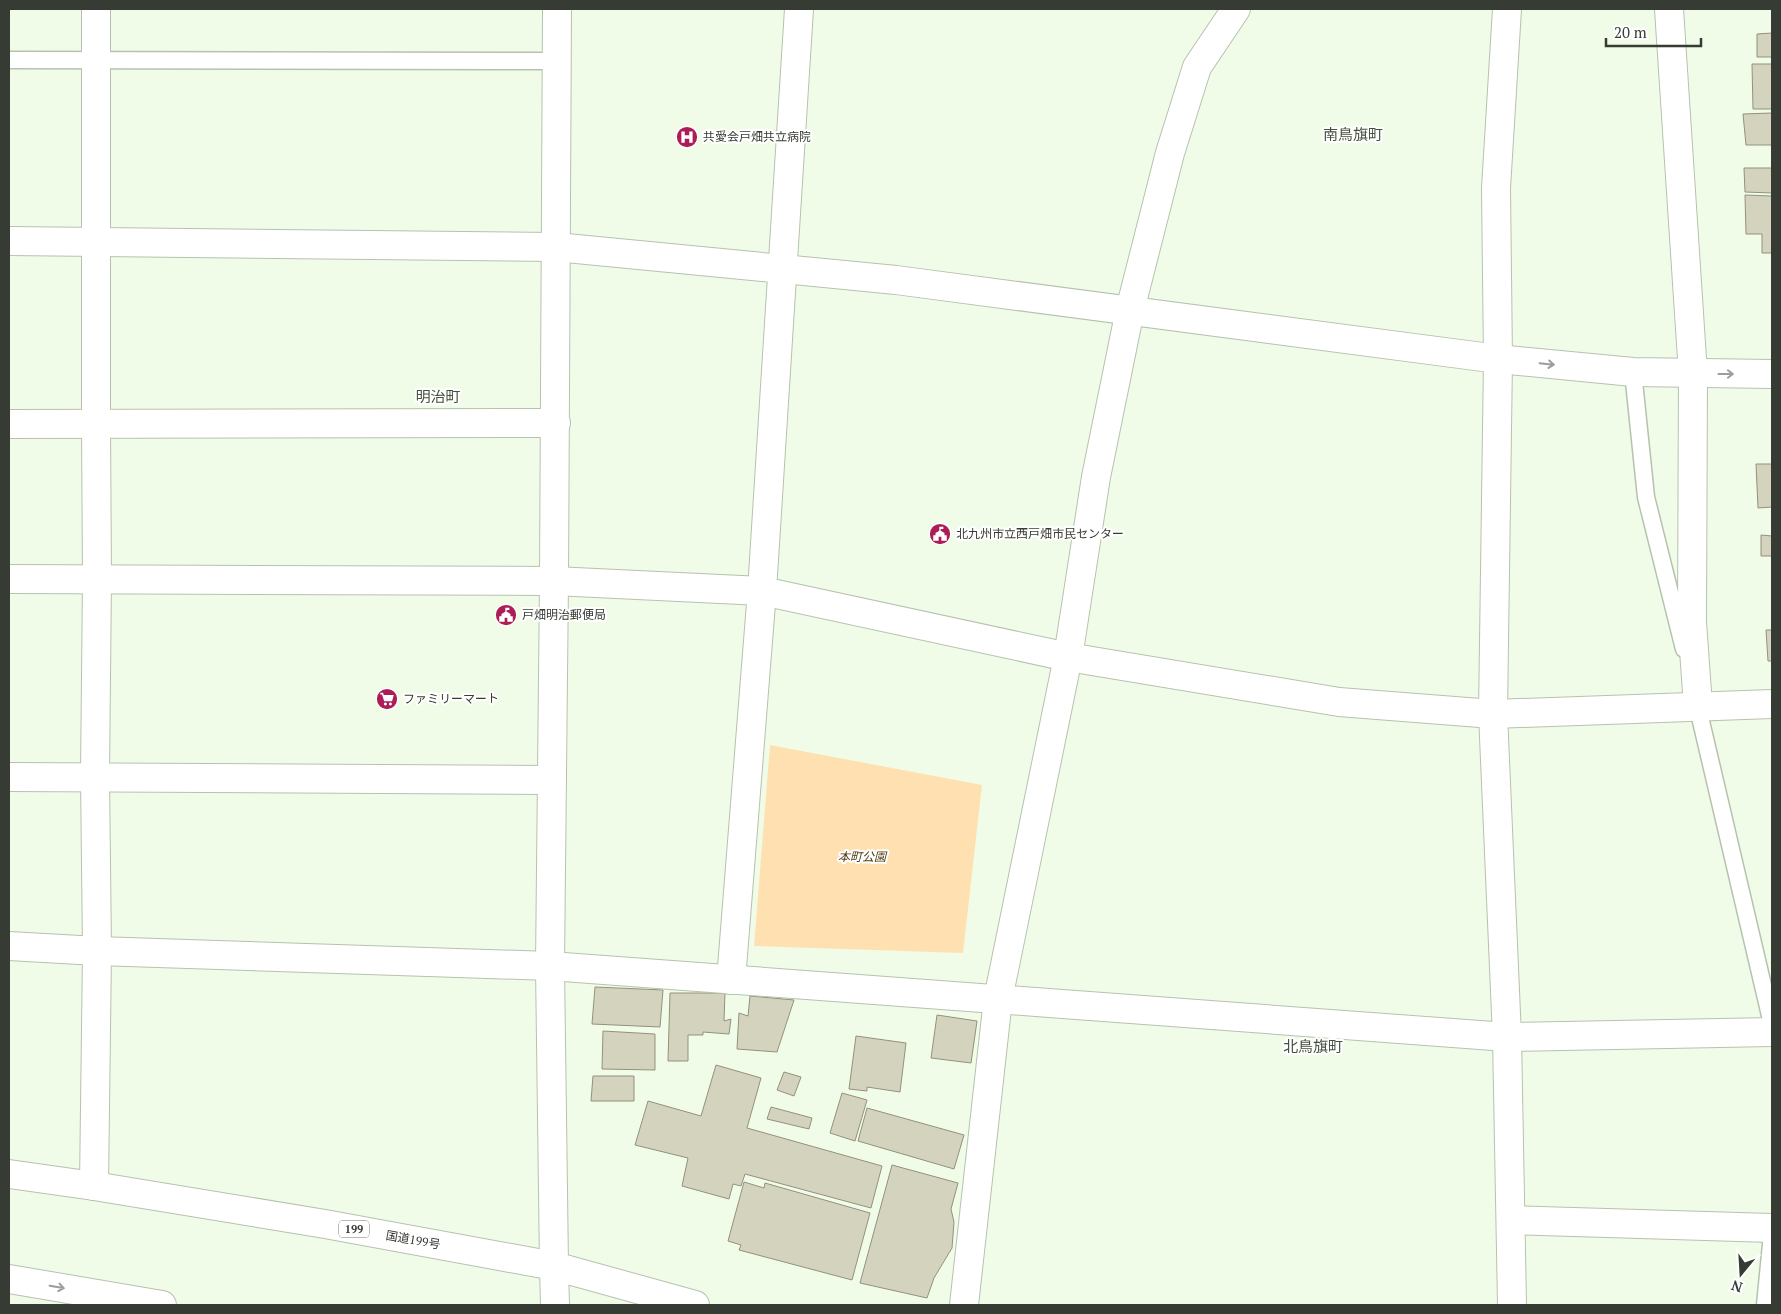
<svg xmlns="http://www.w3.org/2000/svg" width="1781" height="1314" font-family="'PT Serif','Noto Sans JP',serif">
	<rect width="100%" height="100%" fill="#f0fce8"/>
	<polygon fill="#ffe1b1" points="770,745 982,785 963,953 754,946"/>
	<g fill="#d4d4be" stroke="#92917d">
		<polygon points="1772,33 1772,57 1757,57 1757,34"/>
		<polygon points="1752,64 1772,64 1772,109 1753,109"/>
		<polygon points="1772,113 1772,145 1746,145 1743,114"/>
		<polygon points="1744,168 1772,168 1772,193 1745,192"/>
		<polygon points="1745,195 1772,196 1772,253 1762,253 1762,234 1746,234"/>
		<polygon points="1756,464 1772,464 1772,507 1758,508"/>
		<polygon points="1761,535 1772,536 1772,556 1761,556"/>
		<polygon points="1766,630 1772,630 1772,661 1768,661"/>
		<polygon points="595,987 663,990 660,1027 592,1024"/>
		<polygon points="670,993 725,993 724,1021 731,1019 729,1034 703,1032 703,1035 688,1035 688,1061 668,1061"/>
		<polygon points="750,996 794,1000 777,1052 737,1049 739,1013 748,1016"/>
		<polygon points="937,1015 977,1021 971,1063 931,1058"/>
		<polygon points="603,1031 655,1034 655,1070 602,1069"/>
		<polygon points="856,1036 906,1043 900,1092 867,1087 867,1091 849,1089"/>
		<polygon points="716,1065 761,1078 747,1128 882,1166 871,1208 745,1174 741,1186 733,1184 729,1199 682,1186 688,1158 635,1145 648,1101 701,1116"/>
		<polygon points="784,1072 801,1077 794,1096 777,1090"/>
		<polygon points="593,1076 634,1076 634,1101 591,1101"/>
		<polygon points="842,1093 867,1100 855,1141 830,1133"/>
		<polygon points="771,1107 812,1118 809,1129 767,1119"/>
		<polygon points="867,1108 964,1135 954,1169 858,1141"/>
		<polygon points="892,1165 958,1183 951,1209 954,1222 952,1248 934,1278 927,1298 860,1283"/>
		<polygon points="744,1182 764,1188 765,1183 870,1213 852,1280 739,1250 741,1245 728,1241"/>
	</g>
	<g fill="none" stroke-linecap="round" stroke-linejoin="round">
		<g stroke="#b7c2ae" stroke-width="19">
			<g id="service">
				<polyline points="9,60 557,61"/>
				<polyline points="1633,372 1646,497 1684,649"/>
				<polyline points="1696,700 1772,1024"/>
				<polyline points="1765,1305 1772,1234"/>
			</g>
		</g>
		<g stroke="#b7c2ae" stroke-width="30">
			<g id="minor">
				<polyline points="1507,9 1496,188 1498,359 1493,714 1507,1037 1512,1305"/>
				<polyline points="1669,9 1693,374 1692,622 1698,706"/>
				<polyline points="9,241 556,247 896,280 1498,359 1633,372 1772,374"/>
				<polyline points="9,424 556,423"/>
				<polyline points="9,777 552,780"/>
				<polyline points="9,946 97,951 550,966 1507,1037 1772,1032"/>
				<polyline points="731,980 762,591 799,9"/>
				<polyline points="94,1186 97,951 95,776 97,579 96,425 96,9"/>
				<polyline points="1511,1220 1772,1228"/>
				<polyline points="554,1266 550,966 554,581"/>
			</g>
		</g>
		<g stroke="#b7c2ae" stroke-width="30">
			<g id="tertiary">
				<polyline points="9,579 554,581 762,591 1068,657 1339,702 1493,714 1772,704"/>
				<polyline points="554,581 557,9"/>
				<polyline points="554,1266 555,1305"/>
				<polyline points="964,1305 998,999 1068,657 1096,477 1130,310 1170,153 1197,67 1236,9"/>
			</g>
		</g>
		<g stroke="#b7c2ae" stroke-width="30">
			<g id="trunk">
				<polyline points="9,1174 94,1186 325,1224 554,1266 695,1305"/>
				<polyline points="9,1279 162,1305"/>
			</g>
		</g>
		<use href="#service" stroke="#fff" stroke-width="16"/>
		<use href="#minor" stroke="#fff" stroke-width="28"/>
		<use href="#tertiary" stroke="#fff" stroke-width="28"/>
		<use href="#trunk" stroke="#fff" stroke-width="28"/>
	</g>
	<defs><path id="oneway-shaft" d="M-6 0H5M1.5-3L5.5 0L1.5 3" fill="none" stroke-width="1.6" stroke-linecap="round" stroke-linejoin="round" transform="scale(1.25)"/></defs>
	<g stroke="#9a9d99">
		<use href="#oneway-shaft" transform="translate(1547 364) rotate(6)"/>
		<use href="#oneway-shaft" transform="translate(1726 374)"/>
		<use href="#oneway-shaft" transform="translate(57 1287) rotate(10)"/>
	</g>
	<defs>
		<g id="hospital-disc" transform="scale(1.125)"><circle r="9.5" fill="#ac1d58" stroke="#fff"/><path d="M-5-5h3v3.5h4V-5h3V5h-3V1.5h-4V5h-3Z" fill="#fff"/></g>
		<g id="civic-disc" transform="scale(1.125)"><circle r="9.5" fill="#ac1d58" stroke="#fff"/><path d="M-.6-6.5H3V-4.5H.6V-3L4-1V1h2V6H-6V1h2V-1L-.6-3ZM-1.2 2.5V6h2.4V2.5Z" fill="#fff"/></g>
		<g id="supermarket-disc" transform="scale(1.125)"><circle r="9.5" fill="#ac1d58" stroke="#fff"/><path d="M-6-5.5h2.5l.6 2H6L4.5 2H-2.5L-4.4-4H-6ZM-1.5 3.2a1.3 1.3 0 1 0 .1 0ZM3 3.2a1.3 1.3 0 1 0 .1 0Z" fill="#fff"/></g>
	</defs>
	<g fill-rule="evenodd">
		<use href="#hospital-disc" x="687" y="137"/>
		<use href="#civic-disc" x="940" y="534"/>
		<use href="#civic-disc" x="506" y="615"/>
		<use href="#supermarket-disc" x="387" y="699"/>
	</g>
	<g text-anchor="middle" stroke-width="4" stroke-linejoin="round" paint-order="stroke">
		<rect fill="#fff" stroke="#727670" stroke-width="1" x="339" y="1220.5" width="30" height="17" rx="4"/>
		<g font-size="11" font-weight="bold" fill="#363b33">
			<text x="354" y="1233">199</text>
		</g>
		<g font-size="12" fill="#363b33" stroke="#fff" text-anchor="start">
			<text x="703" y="141">共愛会戸畑共立病院</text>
			<text x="956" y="538">北九州市立西戸畑市民センター</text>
			<text x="522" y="619">戸畑明治郵便局</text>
			<text x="403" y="703">ファミリーマート</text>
		</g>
		<g font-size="12" font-style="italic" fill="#4f3a14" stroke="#fff">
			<text x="862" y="861">本町公園</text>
		</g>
		<g font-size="12" fill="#363b33" stroke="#fff">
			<text transform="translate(413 1240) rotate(10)" y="4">国道199号</text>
		</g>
		<g font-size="15" fill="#46503f" stroke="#fff">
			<text x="1353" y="140">南鳥旗町</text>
			<text x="438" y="402">明治町</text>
			<text x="1313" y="1052">北鳥旗町</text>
		</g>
	</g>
	<rect width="1781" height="1314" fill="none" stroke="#363b33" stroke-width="20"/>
	<g transform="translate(1741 1274) rotate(198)" stroke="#ffffff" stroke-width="4" paint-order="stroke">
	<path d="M0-4L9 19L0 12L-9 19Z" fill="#363b33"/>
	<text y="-8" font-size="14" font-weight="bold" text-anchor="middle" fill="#363b33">N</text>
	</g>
	<path d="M1606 38v8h95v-8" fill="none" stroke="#363b33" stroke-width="2.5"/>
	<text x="1614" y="38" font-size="15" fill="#363b33" stroke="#ffffff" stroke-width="4" paint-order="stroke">20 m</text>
</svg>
